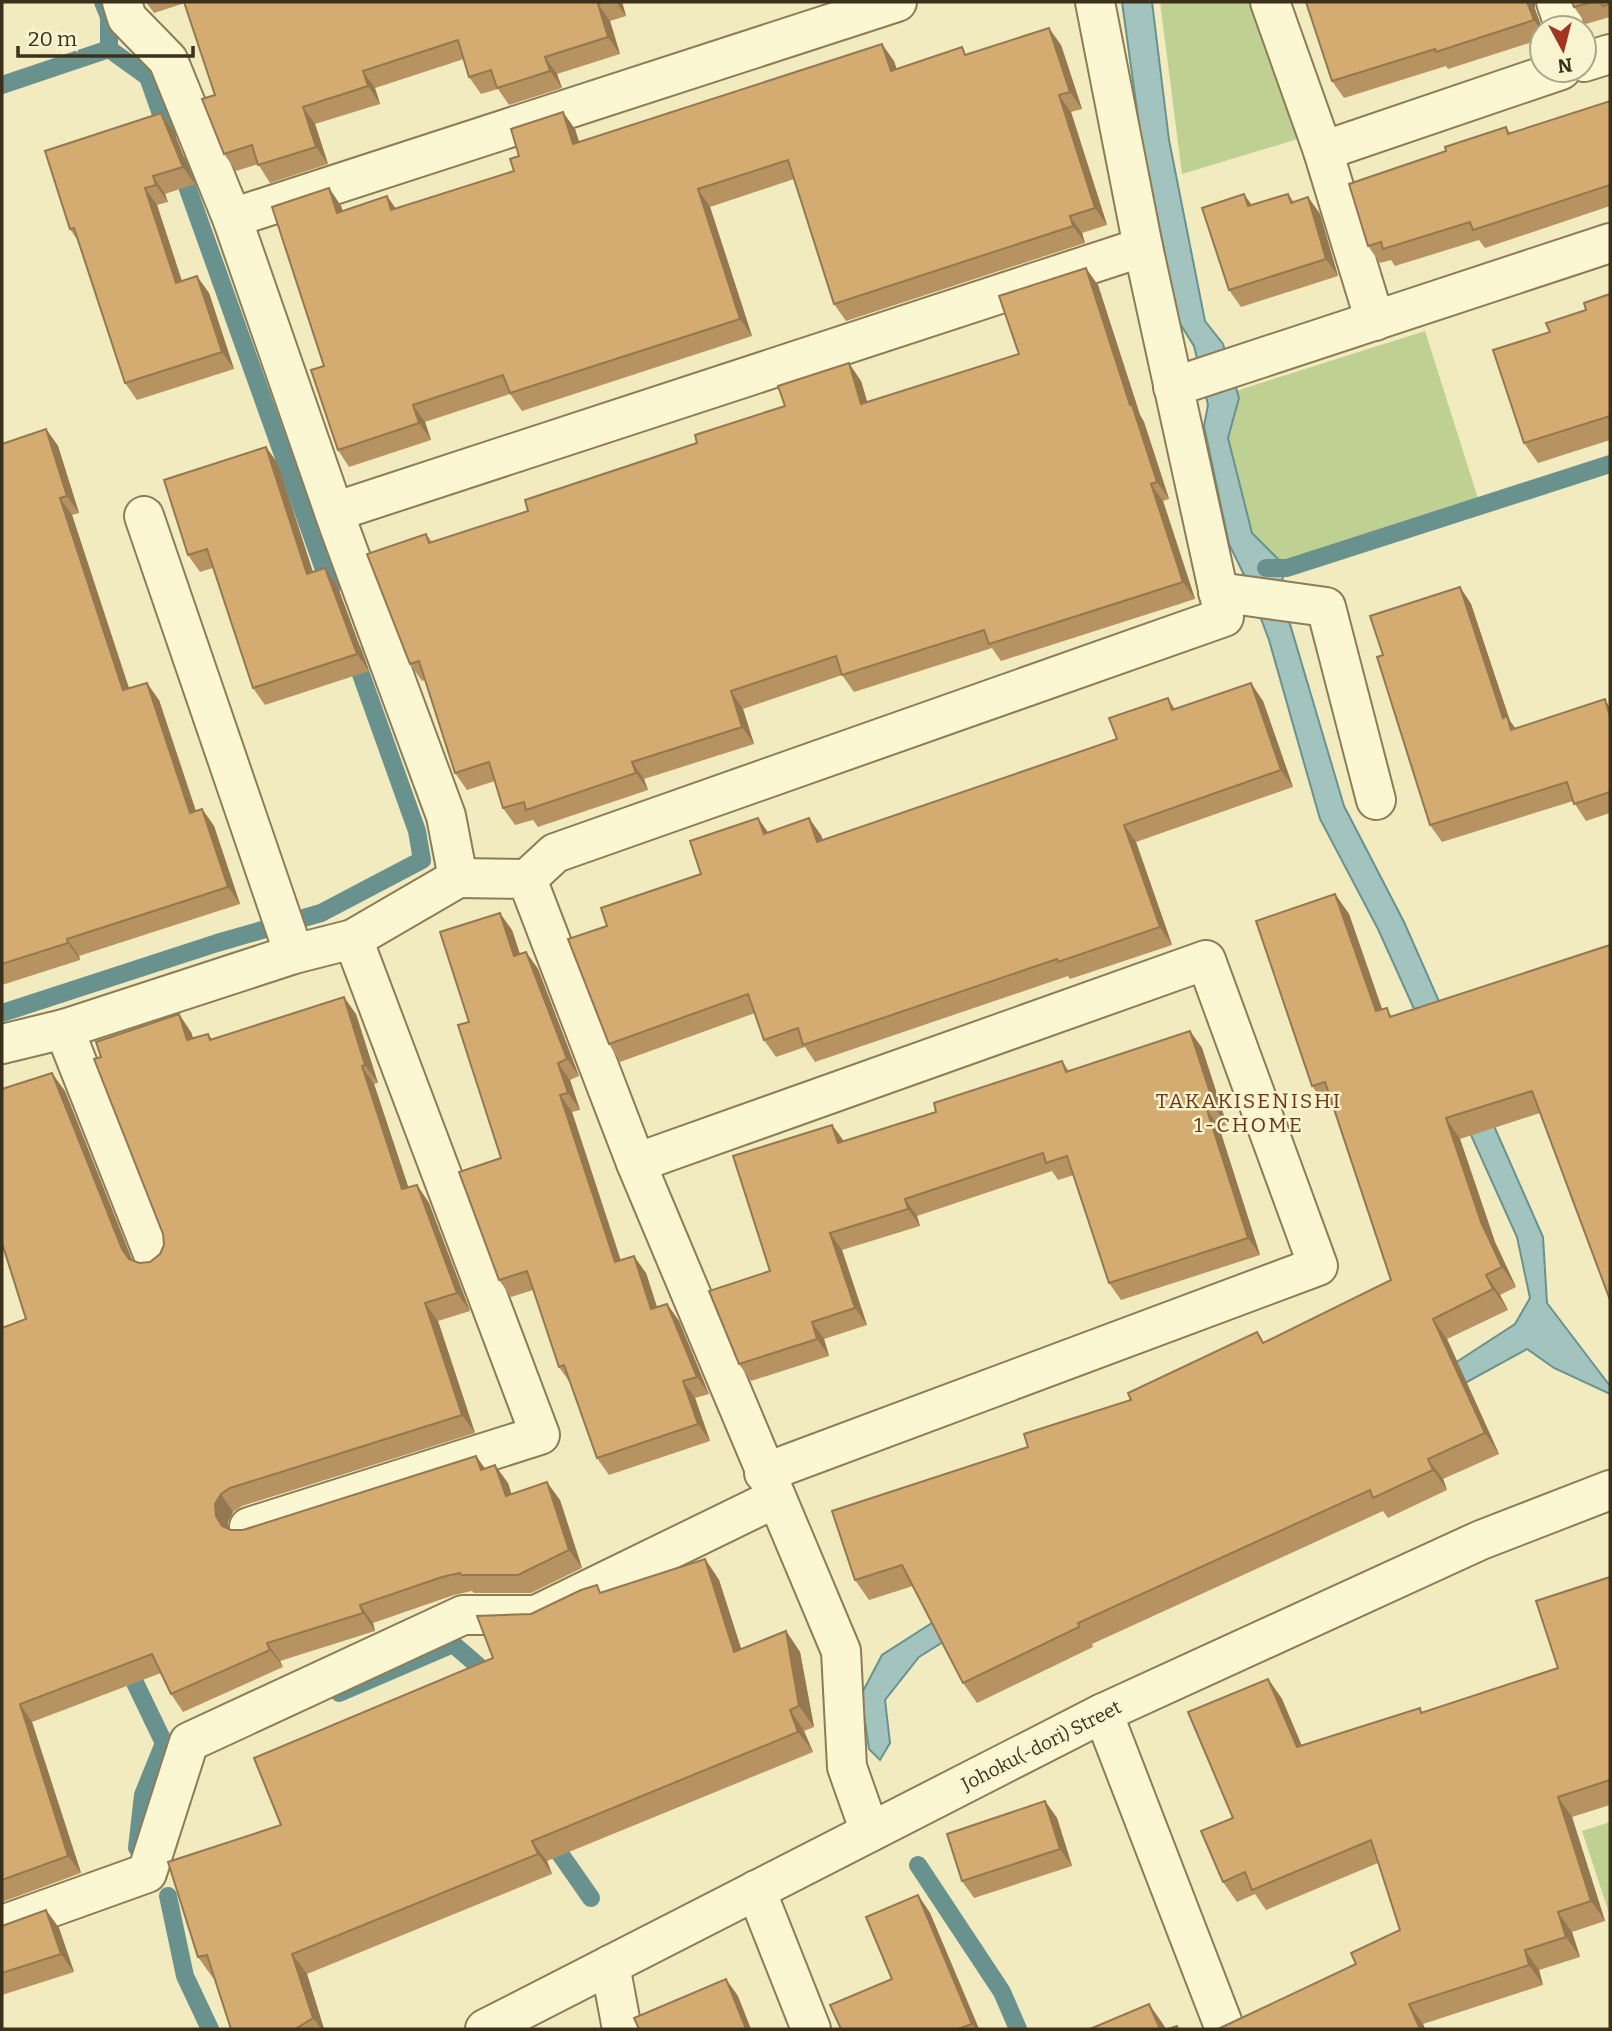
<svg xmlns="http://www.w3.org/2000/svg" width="1612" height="2031" font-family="Bitter,serif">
	<rect width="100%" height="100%" fill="#f2ebbf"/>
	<g fill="#bfd192">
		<polygon points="1160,2 1252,2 1301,138 1182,174"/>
		<polygon points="1425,331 1482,511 1253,588 1222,484 1223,395"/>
		<polygon points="1610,1822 1610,1916 1582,1831"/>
	</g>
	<polygon fill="#a3c3bf" stroke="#69928f" stroke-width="2" points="1122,2 1152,2 1169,140 1205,321 1223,344 1239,398 1228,438 1252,533 1287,568 1279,587 1344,806 1404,922 1543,1237 1547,1303 1610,1386 1610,1394 1554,1368 1527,1349 1445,1394 988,1614 919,1657 885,1700 890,1743 880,1760 869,1749 861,1695 882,1655 982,1591 1438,1374 1515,1324 1530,1298 1517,1237 1378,929 1320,819 1269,640 1246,579 1229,544 1204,426 1208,405 1194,346 1179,322 1141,139"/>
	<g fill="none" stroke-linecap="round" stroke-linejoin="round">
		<g stroke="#69928f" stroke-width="18">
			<polyline points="109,49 148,77 168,134"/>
			<polyline points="2,85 109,49 109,17 103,2"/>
			<polyline points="179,164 331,589"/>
			<polyline points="1266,568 1287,568 1610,464"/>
			<polyline points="2,1013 217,943 321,913 422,860 417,831 353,652"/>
			<polyline points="125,1662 164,1743 143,1795 137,1848"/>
			<polyline points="339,1693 453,1644 483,1670 487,1684"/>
			<polyline points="549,1838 591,1898"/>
			<polyline points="918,1865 1002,1992 1018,2029"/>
			<polyline points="168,1896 185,1976 210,2029"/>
		</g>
		<g stroke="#8d7c56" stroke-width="42">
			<g id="minor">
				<polyline points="1270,2 1323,151 1375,321"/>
				<polyline points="1556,2 1565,28"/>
				<polyline points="1584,62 1610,54"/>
				<polyline points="1323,151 1561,70"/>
				<polyline points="232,218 897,2"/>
				<polyline points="1173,387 1610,243"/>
				<polyline points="334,512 1143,247"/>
				<polyline points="144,516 294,954"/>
				<polyline points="1218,592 1326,607 1376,800"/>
				<polyline points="458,878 527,879 636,1163 841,1651 847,1767 870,1832"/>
				<polyline points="527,879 555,853 1224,617 1143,247 1095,2"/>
				<polyline points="64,1029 155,1259"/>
				<polyline points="2,1044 64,1029 294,954 353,939 458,878 446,816 340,529 232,218 168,60 127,18 122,2"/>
				<polyline points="636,1163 1206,960 1318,1266 764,1473"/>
				<polyline points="249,1527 540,1435 353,939"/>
				<polyline points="1103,1713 1225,2029"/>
				<polyline points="756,1890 811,2029"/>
				<polyline points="2,1925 147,1873 189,1742 463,1615 536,1615 776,1498"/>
				<polyline points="610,1965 622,2029"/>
				<polyline points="485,2029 1103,1713 1481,1540 1610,1490"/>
			</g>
		</g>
		<use href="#minor" stroke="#fcf7d3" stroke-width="38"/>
	</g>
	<g fill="#b69361">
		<polygon points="146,2 622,2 626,16 610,21 620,54 557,74 562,88 509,105 498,89 481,94 469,77 464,59 375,88 380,104 315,124 328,164 270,183 258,164 236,171 224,154 215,95 185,3 154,13"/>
		<polygon points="1572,2 1610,2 1610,17 1586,24 1574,7"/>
		<polygon points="1535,9 1542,28 1542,39 1448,69 1446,66 1344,98 1332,81"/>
		<polygon points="1061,45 1082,109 1071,112 1107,225 1082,233 1085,243 846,321 834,304 794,179 710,207 752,336 522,411 510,394 425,422 431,440 349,467 338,450 324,366 329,188 341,206 343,211 395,209 514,171 519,156 575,129 579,142 894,61 896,69 968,54"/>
		<polygon points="1610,101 1610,206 1485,248 1479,240 1395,266 1391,260 1380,263 1368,246 1446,151 1506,127 1510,133"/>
		<polygon points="161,113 173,130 195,184 165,194 168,202 157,205 182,281 209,293 234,369 137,400 125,383 78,241 70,229"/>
		<polygon points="1288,194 1294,202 1308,197 1320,214 1338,276 1241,307 1229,290"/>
		<polygon points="1098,285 1140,415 1144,422 1169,499 1163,501 1195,599 1001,661 992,648 854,692 842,675 743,709 754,744 644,779 648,790 538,827 533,820 515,825 503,808 495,781 467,790 455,773 425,680 422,681 410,664 426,534 432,542 528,511 697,443 785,406 861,381 867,402 1019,354"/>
		<polygon points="1610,294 1610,440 1538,463 1524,443 1550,332"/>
		<polygon points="46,429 58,446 79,513 72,515 129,688 159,700 196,811 202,809 214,826 240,904 79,956 80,960 2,985 2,444"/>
		<polygon points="266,447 278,464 313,572 337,585 369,671 265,705 253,688 213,568 200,572 188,555"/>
		<polygon points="1460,587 1471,604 1510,721 1515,728 1610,708 1610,813 1586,821 1573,801 1442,842 1430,825 1383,655"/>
		<polygon points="1168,698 1175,709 1263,701 1293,787 1136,842 1172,945 1070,979 1068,976 815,1062 805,1047 776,1057 764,1040 755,1013 620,1062 609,1044 607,926 701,874 768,832 821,835 823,840 1117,739"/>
		<polygon points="1335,894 1349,914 1382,1009 1392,1016 1610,945 1540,1113 1460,1139 1495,1242 1516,1287 1500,1295 1508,1310 1447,1339 1499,1454 1443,1479 1447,1490 1388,1518 1383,1511 1092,1644 1093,1647 977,1703 963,1683 913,1586 869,1600 855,1580 1028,1447 1131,1400 1265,1342 1391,1280 1333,1105 1327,1107 1312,1086"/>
		<polygon points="512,930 520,954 526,952 538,969 579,1076 570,1080 580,1110 572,1112 620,1260 646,1273 657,1307 667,1304 679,1321 709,1394 695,1398 710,1441 609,1475 597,1458 571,1384 559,1367 533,1290 511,1297 499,1280 501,1158 469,1022"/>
		<polygon points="356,1014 378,1083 374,1084 408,1187 417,1185 429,1203 470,1311 438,1321 475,1433 242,1506 233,1512 228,1522 228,1529 231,1530 243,1530 476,1456 485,1469 508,1483 511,1494 560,1500 582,1568 531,1593 474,1593 472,1591 454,1595 373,1623 375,1631 280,1661 283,1667 183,1712 171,1694 161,1673 32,1722 81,1873 2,1902 2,1328 26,1319 65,1091 132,1260 139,1263 150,1262 160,1254 164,1245 163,1234 191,1032 193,1038 208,1034 212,1039"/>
		<polygon points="1190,1031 1202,1048 1227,1125 1219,1127 1260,1255 1121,1300 1109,1283 1074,1175 1058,1180 1052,1171 917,1216 920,1226 842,1250 867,1325 824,1339 829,1356 751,1381 739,1364 770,1271 832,1125 844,1141 936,1112 1062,1061 1069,1071"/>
		<polygon points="705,1559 719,1580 741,1649 786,1631 800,1652 814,1727 804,1731 813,1752 547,1861 552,1874 307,1974 324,2029 231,2029 214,1978 213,1978 198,1957 281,1825 493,1658 531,1614"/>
		<polygon points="1610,1577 1610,1805 1572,1817 1605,1921 1572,1932 1580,1957 1539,1970 1543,1985 1423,2024 1425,2029 1218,2029 1356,1964 1400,1930 1378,1863 1266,1910 1255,1894 1237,1902 1223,1882 1233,1818 1268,1679 1282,1699 1302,1746 1423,1712 1558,1668"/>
		<polygon points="1045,1801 1057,1818 1072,1866 974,1898 962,1881"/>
		<polygon points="918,1895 930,1913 979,2029 841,2029 892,1979"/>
		<polygon points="46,1910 59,1928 74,1972 2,1995 2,1926"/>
	</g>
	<g fill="#94784f">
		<polygon points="616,2 622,2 626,16"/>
		<polygon points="1527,2 1535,2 1535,9 1542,28 1542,32 1534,20"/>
		<polygon points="598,4 610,21 620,54 608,37"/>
		<polygon points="1049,28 1061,45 1082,109 1070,92"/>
		<polygon points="882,44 894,61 903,88 891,71"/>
		<polygon points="545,57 557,74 562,88 550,71"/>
		<polygon points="363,71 375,88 380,104 368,86"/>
		<polygon points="1059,95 1071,112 1107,225 1095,208"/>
		<polygon points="303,107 315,124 328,164 316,147"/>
		<polygon points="563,112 575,129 585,161 573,144"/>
		<polygon points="161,113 173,130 195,184 183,167"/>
		<polygon points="153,176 165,194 168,202 156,185"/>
		<polygon points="145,188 157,205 188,300 176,283"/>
		<polygon points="329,188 341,206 349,230 337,213"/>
		<polygon points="698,189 710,207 752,336 740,319"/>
		<polygon points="1244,194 1256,211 1248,206"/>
		<polygon points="387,196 399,213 391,210"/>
		<polygon points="1308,197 1320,214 1338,276 1326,259"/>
		<polygon points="1070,216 1082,233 1085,243 1073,226"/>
		<polygon points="1086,268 1098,285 1140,415 1144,422 1169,499 1157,482 1130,405"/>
		<polygon points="197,276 209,293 234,369 222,352"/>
		<polygon points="849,363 861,381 873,421 861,404"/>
		<polygon points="413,405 425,422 431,440 419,423"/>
		<polygon points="46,429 58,446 79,513 67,496"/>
		<polygon points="266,447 278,464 319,591 307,574"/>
		<polygon points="1151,484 1163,501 1195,599 1183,582"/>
		<polygon points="60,498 72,515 135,707 123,690"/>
		<polygon points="325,568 337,585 369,671 357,654"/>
		<polygon points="1460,587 1471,604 1510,721 1519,733 1523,747 1503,718"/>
		<polygon points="147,683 159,700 202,830 190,813"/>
		<polygon points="1251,683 1263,701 1293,787 1281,770"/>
		<polygon points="731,691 743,709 754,744 742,727"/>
		<polygon points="1605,699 1610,708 1610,717"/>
		<polygon points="632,762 644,779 648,790 636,773"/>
		<polygon points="202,809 214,826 240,904 228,887"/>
		<polygon points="758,818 770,835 764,834"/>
		<polygon points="809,818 821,835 829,859 817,842"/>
		<polygon points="1124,825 1136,842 1172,945 1160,927"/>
		<polygon points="1335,894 1349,914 1390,1032 1376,1011"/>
		<polygon points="500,913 512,930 526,973 514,956"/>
		<polygon points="67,939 79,956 80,960 68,943"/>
		<polygon points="526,952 538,969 579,1076 567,1059"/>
		<polygon points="344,997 356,1014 378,1083 365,1065"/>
		<polygon points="179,1014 191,1032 200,1058 187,1040"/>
		<polygon points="1190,1031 1202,1048 1227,1125 1215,1108"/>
		<polygon points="558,1063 570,1080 580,1110 568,1093"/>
		<polygon points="362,1066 374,1084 415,1207 402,1189"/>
		<polygon points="52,1073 65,1091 135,1267 122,1249"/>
		<polygon points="560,1095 572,1112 627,1279 615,1262"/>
		<polygon points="1207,1110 1219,1127 1260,1255 1248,1238"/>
		<polygon points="1446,1118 1460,1139 1495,1242 1516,1287 1502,1267 1481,1222"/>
		<polygon points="832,1125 844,1142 838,1143"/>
		<polygon points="417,1185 429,1203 470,1311 457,1293"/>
		<polygon points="905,1199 917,1216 920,1226 908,1209"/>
		<polygon points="830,1233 842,1250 867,1325 855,1308"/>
		<polygon points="634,1256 646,1273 663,1326 651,1309"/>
		<polygon points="1486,1275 1500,1295 1508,1310 1493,1289"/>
		<polygon points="425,1303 438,1321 475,1433 462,1415"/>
		<polygon points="667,1304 679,1321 709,1394 697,1377"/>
		<polygon points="1433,1319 1447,1339 1499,1454 1485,1433"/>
		<polygon points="812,1322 824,1339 829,1356 817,1339"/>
		<polygon points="683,1381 695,1398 710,1441 698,1424"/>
		<polygon points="476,1456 489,1474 481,1470"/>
		<polygon points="1428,1459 1443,1479 1447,1490 1433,1470"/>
		<polygon points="495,1465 508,1483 518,1514 506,1496"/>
		<polygon points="547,1482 560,1500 582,1568 569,1550"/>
		<polygon points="221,1494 233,1512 228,1522 228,1534 216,1516 215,1504"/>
		<polygon points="705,1559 719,1580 749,1673 734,1652"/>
		<polygon points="360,1605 373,1623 375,1631 363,1613"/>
		<polygon points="786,1631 800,1652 814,1727 799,1706"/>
		<polygon points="267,1643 280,1661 283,1667 270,1650"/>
		<polygon points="1268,1679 1282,1699 1311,1768 1297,1747"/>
		<polygon points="20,1704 32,1722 81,1873 68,1856"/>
		<polygon points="790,1710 804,1731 813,1752 798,1732"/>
		<polygon points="1558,1797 1572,1817 1605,1921 1591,1901"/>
		<polygon points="1045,1801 1057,1818 1072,1866 1060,1849"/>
		<polygon points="532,1841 547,1861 552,1874 538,1854"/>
		<polygon points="918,1895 930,1913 979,2029 976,2029 972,2024"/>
		<polygon points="46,1910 59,1928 74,1972 61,1954"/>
		<polygon points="1558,1912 1572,1932 1580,1957 1566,1937"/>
		<polygon points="1525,1950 1539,1970 1543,1985 1529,1965"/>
		<polygon points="292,1954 307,1974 324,2029 321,2029 313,2018"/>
		<polygon points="726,1979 738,1996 751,2029 746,2029"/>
		<polygon points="1149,2004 1163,2024 1166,2029 1160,2029"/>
		<polygon points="1409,2004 1423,2024 1425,2029 1420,2029"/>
	</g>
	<g fill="#d4ab71" stroke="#94784f" stroke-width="2">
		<polygon points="184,2 604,2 598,4 608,37 545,57 550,71 497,88 491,70 469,77 458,40 363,71 368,86 303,107 316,147 258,165 252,145 224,154 202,99 215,95"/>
		<polygon points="1306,2 1527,2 1534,20 1436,52 1435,49 1332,81"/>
		<polygon points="1572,2 1592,2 1574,7"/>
		<polygon points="1601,2 1610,2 1610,4 1603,6"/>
		<polygon points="1049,28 1070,92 1059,95 1095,208 1070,216 1073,226 834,304 788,160 698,189 740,319 510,393 503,375 413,405 419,423 338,450 311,370 324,366 272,207 329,188 337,213 387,196 391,210 514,171 510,159 519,156 511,129 563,112 573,144 882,44 891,71 962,47 965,55"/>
		<polygon points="1610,101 1610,185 1473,230 1470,222 1383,249 1381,242 1368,246 1349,184 1446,151 1445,147 1506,127 1508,134"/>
		<polygon points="161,113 183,167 153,176 156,185 145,188 176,283 197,276 222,352 125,383 74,228 70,229 45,151"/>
		<polygon points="1244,194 1248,206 1288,194 1291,203 1308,197 1326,259 1229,290 1202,208"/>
		<polygon points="1086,268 1130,405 1132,405 1157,482 1151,484 1183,582 989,644 984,630 842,675 836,656 731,691 742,727 632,762 636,773 526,810 524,802 503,808 489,762 455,773 419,661 410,664 367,554 426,534 429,543 528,511 525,500 697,443 695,435 785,406 778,386 849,363 861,404 1019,354 999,296"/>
		<polygon points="1610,294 1610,416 1524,443 1493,350 1550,332 1546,323 1586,310 1584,303"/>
		<polygon points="46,429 67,496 60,498 123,690 147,683 190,813 202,809 228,887 67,939 68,943 2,964 2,444"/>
		<polygon points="266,447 307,574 325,568 357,654 253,688 207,549 188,555 164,480"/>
		<polygon points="1460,587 1503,718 1507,716 1511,730 1605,699 1610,717 1610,792 1574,804 1567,782 1430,825 1377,657 1383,655 1370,616"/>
		<polygon points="1251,683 1281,770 1124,825 1160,927 1058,962 1057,959 803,1045 798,1028 764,1040 748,994 609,1044 568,939 607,926 601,908 701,874 690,841 758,818 764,834 809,818 817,842 1117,739 1109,718 1168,698 1172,710"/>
		<polygon points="1335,894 1376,1011 1387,1008 1390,1017 1610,945 1610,1300 1532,1091 1446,1118 1481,1222 1502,1267 1486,1275 1493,1289 1433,1319 1485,1433 1428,1459 1433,1470 1373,1498 1370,1490 1078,1623 1079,1627 963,1683 902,1565 855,1580 832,1511 1028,1447 1024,1434 1131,1400 1128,1393 1257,1332 1263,1343 1391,1280 1325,1082 1312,1086 1256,921"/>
		<polygon points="500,913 514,956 526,952 567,1059 558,1063 568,1093 560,1095 615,1262 634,1256 651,1309 667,1304 697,1377 683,1381 698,1424 597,1458 564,1365 559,1367 527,1271 499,1280 459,1172 501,1158 458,1025 469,1022 440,932"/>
		<polygon points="344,997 365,1065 362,1066 402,1189 417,1185 457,1293 425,1303 462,1415 230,1488 221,1494 215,1504 216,1516 222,1526 231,1530 243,1530 476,1456 481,1470 495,1465 506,1496 547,1482 569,1550 518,1575 461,1575 460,1573 442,1577 360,1605 363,1613 267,1643 270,1650 171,1694 152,1654 20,1704 68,1856 2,1880 2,1328 26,1319 2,1243 2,1089 52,1073 122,1249 129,1259 139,1263 150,1262 160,1254 164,1245 163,1234 94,1059 101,1057 96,1042 179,1014 187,1040 208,1034 210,1040"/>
		<polygon points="1190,1031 1215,1108 1207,1110 1248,1238 1109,1283 1067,1156 1046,1163 1043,1153 905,1199 908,1209 830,1233 855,1308 812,1322 817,1339 739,1364 709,1291 770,1271 733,1156 832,1125 838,1143 936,1112 934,1103 1062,1061 1066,1072"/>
		<polygon points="705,1559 734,1652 786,1631 799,1706 790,1710 798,1732 532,1841 538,1854 292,1954 313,2018 295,2029 231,2029 207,1955 198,1957 168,1862 281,1825 254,1758 493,1658 477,1616 531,1614 581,1590 597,1585 600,1593"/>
		<polygon points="1610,1577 1610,1780 1558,1797 1591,1901 1558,1912 1566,1937 1525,1950 1529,1965 1409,2004 1420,2029 1218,2029 1356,1964 1351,1953 1400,1930 1371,1840 1252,1890 1245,1872 1223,1882 1201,1831 1233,1818 1188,1712 1268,1679 1297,1747 1420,1708 1421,1713 1558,1668 1536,1601"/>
		<polygon points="1045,1801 1060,1849 962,1881 947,1834"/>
		<polygon points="918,1895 972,2024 958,2029 841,2029 830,2005 892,1979 866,1917"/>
		<polygon points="46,1910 61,1954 2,1973 2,1926"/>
		<polygon points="726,1979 746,2029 639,2029 634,2018"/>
		<polygon points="1149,2004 1160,2029 1090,2029"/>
		<polygon points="1177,2026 1178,2029 1168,2029"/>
	</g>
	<g text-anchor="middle" stroke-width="5" stroke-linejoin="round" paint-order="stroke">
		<g font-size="19" fill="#3b301c" stroke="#f9f4d0">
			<text transform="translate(1041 1745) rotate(-27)" y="7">Johoku(-dori) Street</text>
		</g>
		<g font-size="21" letter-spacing="2" fill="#6b3717" stroke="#f9f4d0">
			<text x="1249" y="1108">TAKAKISENISHI<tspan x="1249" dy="24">1-CHOME</tspan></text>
		</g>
	</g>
	<rect width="1612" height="2031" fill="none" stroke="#3b301c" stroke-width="7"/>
	<g transform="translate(1563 49) rotate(173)"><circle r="33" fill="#f9f4d0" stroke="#ada688" stroke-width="2"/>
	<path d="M0-5L12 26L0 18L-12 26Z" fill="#a13520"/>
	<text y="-10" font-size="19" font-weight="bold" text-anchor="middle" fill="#3b301c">N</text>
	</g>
	<path d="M18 46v10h175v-10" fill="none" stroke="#3b301c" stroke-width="3.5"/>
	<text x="28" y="46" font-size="21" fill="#3b301c" stroke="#f9f4d0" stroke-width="5" paint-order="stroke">20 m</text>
</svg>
